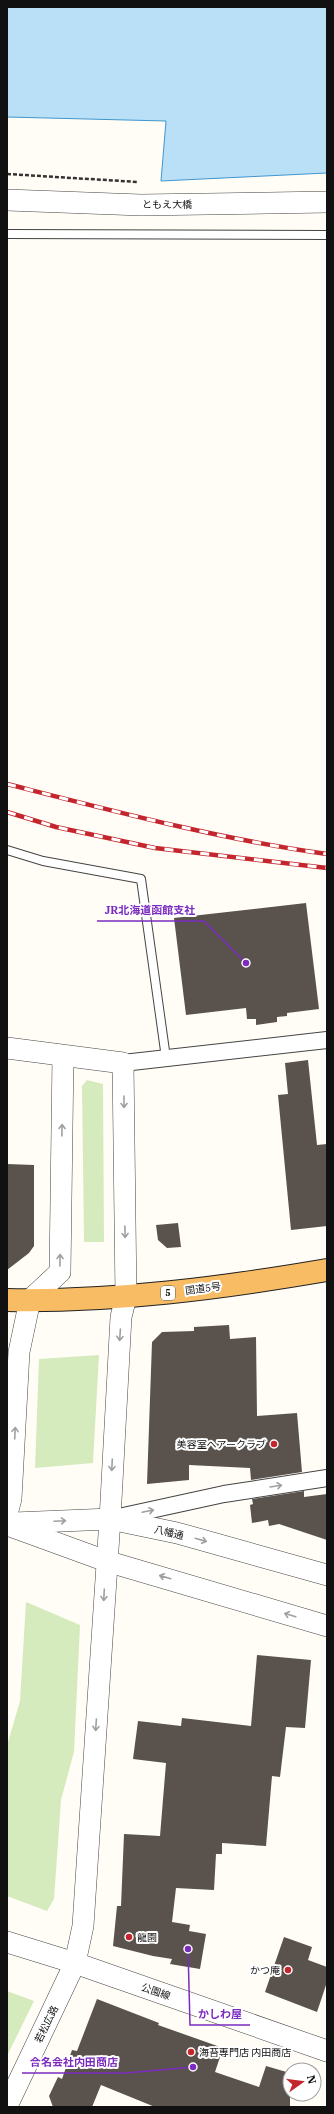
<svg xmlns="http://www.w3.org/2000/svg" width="334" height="2114" font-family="'IBM Plex Serif','Noto Sans JP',serif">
	<rect width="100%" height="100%" fill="#fffdf5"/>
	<g fill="#d5ebbd">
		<polygon points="87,1080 103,1084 104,1242 84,1242 82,1086"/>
		<polygon points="99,1355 93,1463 35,1468 39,1359"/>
		<polygon points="26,1602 80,1625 74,1752 61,1800 54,1899 47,1911 7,1896 8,1742 20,1701"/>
		<polygon points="7,1991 34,2001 7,2056"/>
	</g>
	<polygon fill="#b9e0f7" stroke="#3f96cf" points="7,7 327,7 327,173 161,181 166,121 7,117"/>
	<g fill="#5a524d">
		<polygon points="306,903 319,1009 287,1013 287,1016 277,1017 277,1022 256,1025 256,1019 247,1019 246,1008 186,1015 174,918"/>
		<polygon points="308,1060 317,1145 327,1144 327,1226 291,1230 278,1095 288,1094 285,1063"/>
		<polygon points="7,1164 34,1165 34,1246 29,1253 7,1270"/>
		<polygon points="178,1223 181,1247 167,1248 158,1240 156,1225"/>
		<polygon points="229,1325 230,1339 256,1337 257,1416 297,1413 302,1472 251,1480 250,1468 189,1465 189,1480 147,1484 152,1342 162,1332 194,1331 194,1327"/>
		<polygon points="304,1491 304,1497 327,1494 327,1540 279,1524 269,1526 268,1520 252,1523 250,1505 253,1504 252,1499"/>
		<polygon points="257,1655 311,1660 305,1728 286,1727 280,1777 272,1776 266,1846 222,1843 222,1854 216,1854 214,1890 176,1888 172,1922 190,1925 189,1931 206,1934 200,1969 170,1964 172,1959 153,1956 113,1946 117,1906 121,1906 124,1834 160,1836 166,1763 133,1759 138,1721 181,1726 182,1718 251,1726"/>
		<polygon points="284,1937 312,1947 308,1960 327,1967 327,1982 317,2012 265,1992"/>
		<polygon points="97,1999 159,2023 158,2025 223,2048 215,2072 259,2087 266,2066 290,2073 290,2107 155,2107 101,2085 92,2107 53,2107 49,2096 58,2077 62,2079 72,2050 77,2051"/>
	</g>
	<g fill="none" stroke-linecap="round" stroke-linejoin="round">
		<g stroke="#444" stroke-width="10">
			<g id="service">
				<polyline points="7,234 327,235"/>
				<polyline points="7,850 43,861 141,879 166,1058"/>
			</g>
		</g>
		<g stroke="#444" stroke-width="18">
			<g id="minor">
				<polyline points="123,1063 327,1040"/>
				<polyline points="114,1518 224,1494 327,1478"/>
			</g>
		</g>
		<g stroke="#444" stroke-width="22">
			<g id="tertiary">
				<polyline points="7,200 141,205 327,202"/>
				<polyline points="7,1048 123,1063 126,1297 121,1317 110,1519 83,1926 75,1963 7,2106"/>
				<polyline points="7,1514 11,1499 19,1352 30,1300 60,1272 63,1056"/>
				<polyline points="14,1523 110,1519 177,1533 327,1575"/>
				<polyline points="7,1525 106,1561 327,1626"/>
				<polyline points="7,1942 75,1963 327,2051"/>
			</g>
		</g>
		<g stroke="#222" stroke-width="24">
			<path id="trunk" d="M7 1300C114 1302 222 1288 327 1270"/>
		</g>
		<polyline stroke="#333" stroke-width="2.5" stroke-dasharray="4 2" stroke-linecap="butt" points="7,174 138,182"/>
		<use href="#service" stroke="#fff" stroke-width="8"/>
		<use href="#minor" stroke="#fff" stroke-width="16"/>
		<use href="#tertiary" stroke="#fff" stroke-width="21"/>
		<use href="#trunk" stroke="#f7bc64" stroke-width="22"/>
		<g stroke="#c4262e" stroke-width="4.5">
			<g id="rail">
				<path d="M7 784C113 811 219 839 327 854"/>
				<polyline points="7,812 56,827 155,848 327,868"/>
			</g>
		</g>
		<use href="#rail" stroke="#fff" stroke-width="3" stroke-dasharray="9" stroke-linecap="butt"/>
	</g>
	<defs><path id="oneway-shaft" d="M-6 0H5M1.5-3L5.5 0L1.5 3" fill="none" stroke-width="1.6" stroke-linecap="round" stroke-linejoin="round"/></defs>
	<g stroke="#a0a0a0">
		<use href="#oneway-shaft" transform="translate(124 1102) rotate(89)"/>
		<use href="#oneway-shaft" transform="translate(62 1130) rotate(-89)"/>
		<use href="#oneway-shaft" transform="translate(125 1232) rotate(89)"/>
		<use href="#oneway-shaft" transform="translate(60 1260) rotate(-89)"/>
		<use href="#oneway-shaft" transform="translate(120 1335) rotate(94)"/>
		<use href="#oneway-shaft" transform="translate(15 1433) rotate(-87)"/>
		<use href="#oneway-shaft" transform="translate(112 1465) rotate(93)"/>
		<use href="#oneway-shaft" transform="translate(276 1486) rotate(-9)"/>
		<use href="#oneway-shaft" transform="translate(148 1511) rotate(-12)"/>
		<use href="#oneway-shaft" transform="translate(60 1521) rotate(-3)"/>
		<use href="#oneway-shaft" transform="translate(201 1540) rotate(16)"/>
		<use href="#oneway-shaft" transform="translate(165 1577) rotate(-164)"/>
		<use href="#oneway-shaft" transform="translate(104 1595) rotate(93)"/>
		<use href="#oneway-shaft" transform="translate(290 1615) rotate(-163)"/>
		<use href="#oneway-shaft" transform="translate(96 1725) rotate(94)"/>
	</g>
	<g fill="#c4262e" stroke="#fff" stroke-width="1.5">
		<circle cx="274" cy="1444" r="4"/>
		<circle cx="129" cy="1937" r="4"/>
		<circle cx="288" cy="1970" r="4"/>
		<circle cx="191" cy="2052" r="4"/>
	</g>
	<g text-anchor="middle" stroke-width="4" stroke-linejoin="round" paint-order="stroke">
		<rect fill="#fff" stroke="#585858" stroke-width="1" x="161" y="1286" width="14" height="14" rx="3"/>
		<g font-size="9" font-weight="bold" fill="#111">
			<text x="168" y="1296">5</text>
		</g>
		<g font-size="10" fill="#111" stroke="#fff">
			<text x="167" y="208">ともえ大橋</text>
			<text transform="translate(203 1288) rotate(-8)" y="4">国道5号</text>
			<text transform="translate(169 1532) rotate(13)" y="4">八幡通</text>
			<text transform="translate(156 1991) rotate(19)" y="4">公園線</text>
			<text transform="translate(46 2024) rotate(-64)" y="4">若松広路</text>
		</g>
		<g font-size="10" fill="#111" stroke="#fff" text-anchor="end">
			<text x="266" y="1448">美容室ヘアークラブ</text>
			<text x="137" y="1941" text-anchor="start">龍園</text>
			<text x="280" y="1974">かつ庵</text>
			<text x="199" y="2056" text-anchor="start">海苔専門店 内田商店</text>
		</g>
	</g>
	<path fill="none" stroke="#7b2cbf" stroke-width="1.5" d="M246 963L204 921H97M188 1949L190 2025H250M193 2067L126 2073H22"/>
	<g fill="#7b2cbf" stroke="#fff" stroke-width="1.5">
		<circle cx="246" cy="963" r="4"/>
		<circle cx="188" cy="1949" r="4"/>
		<circle cx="193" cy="2067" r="4"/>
	</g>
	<g font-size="11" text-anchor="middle" font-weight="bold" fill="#7b2cbf" stroke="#fff" stroke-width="4" stroke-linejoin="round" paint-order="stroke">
		<text x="150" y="914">JR北海道函館支社</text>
		<text x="220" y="2018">かしわ屋</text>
		<text x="74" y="2066">合名会社内田商店</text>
	</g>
	<rect width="334" height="2114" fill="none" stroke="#111111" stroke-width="16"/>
	<g transform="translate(302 2082) rotate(76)"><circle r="19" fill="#ffffff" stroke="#a0a0a0"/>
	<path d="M0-3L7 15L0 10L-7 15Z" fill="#c4262e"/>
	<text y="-6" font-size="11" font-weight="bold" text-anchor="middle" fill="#111111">N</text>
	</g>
</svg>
